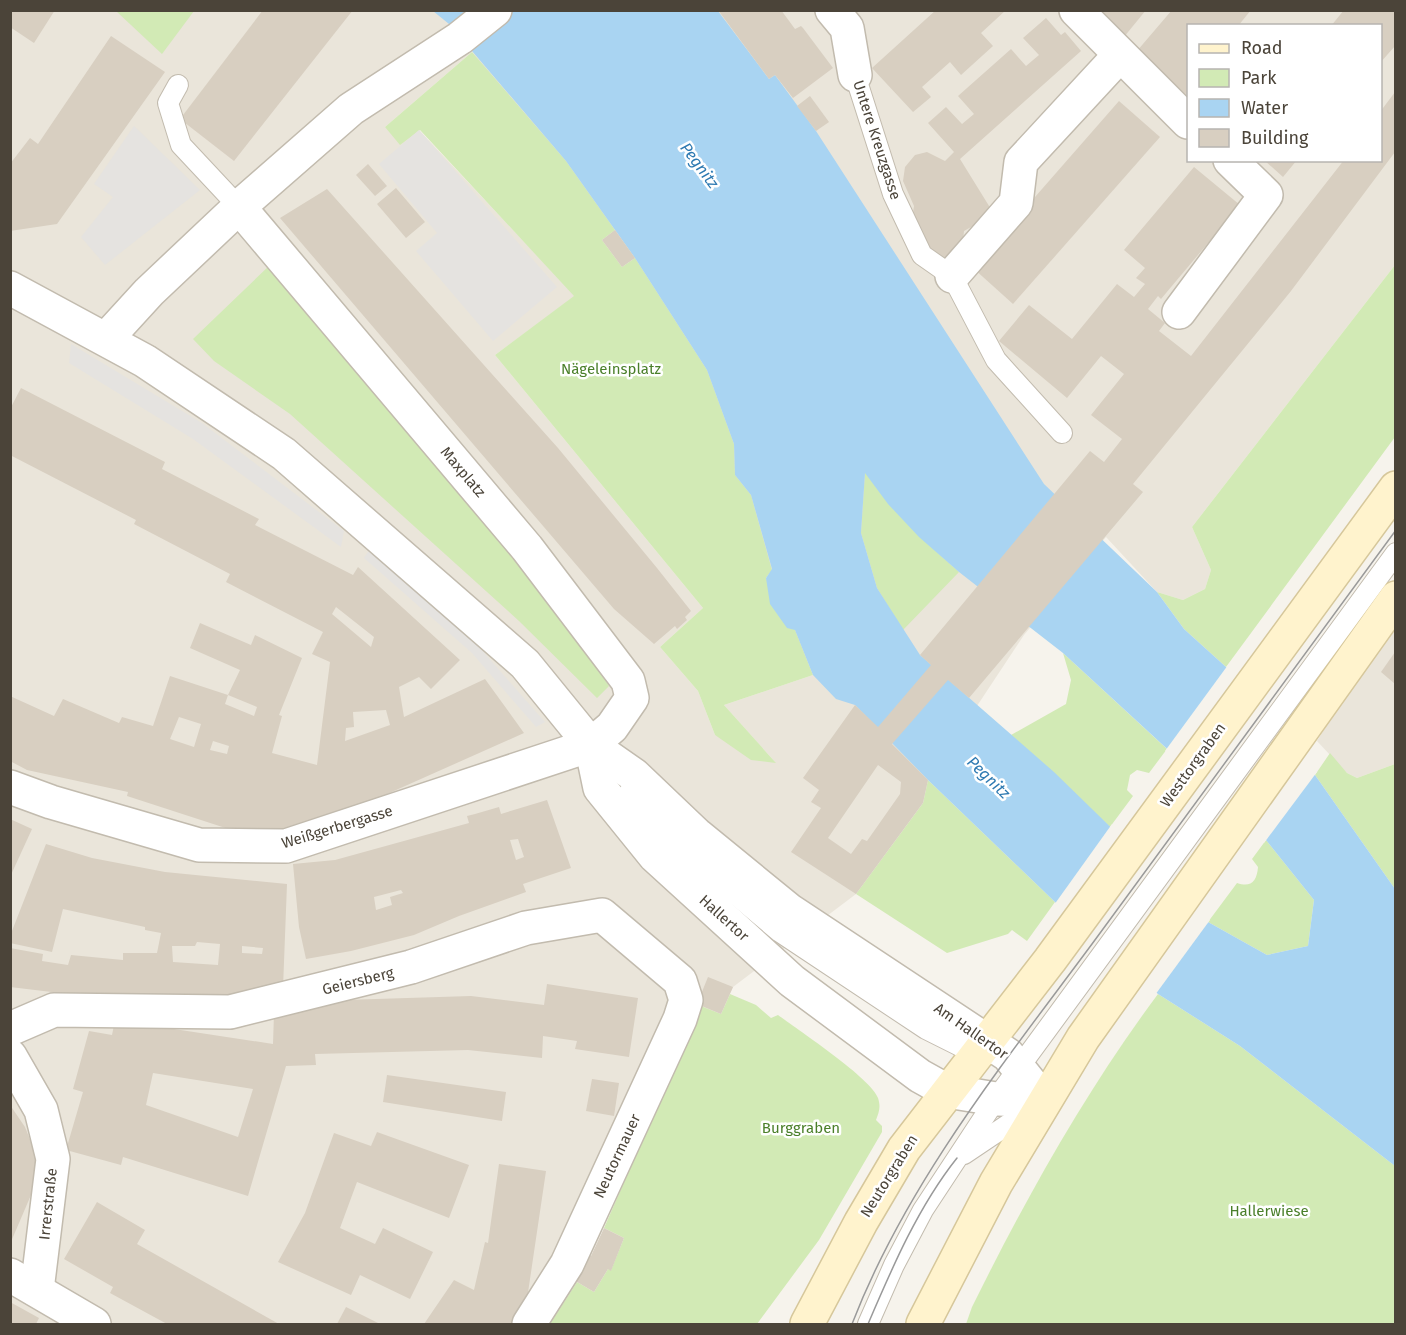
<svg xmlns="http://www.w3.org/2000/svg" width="1406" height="1335" font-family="'Fira Sans',sans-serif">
	<rect width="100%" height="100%" fill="#f6f3ec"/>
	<g fill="#eae5da" fill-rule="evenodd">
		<path d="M10 11H1395V265L1192 527 1211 570 1205 589 1183 600 1157 592 1106 537 1024 635 928 780 923 802 856 894 733 987 721 1014 701 1006 591 1256 587 1254 577 1282 550 1324H11ZM1188 26H1380V160H1188ZM472 52 615 230 602 240 622 267 634 258 813 675 724 705 775 762 715 735 698 691 660 647 703 608 495 355 575 296 419 130 385 127Z"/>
		<polygon points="1395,624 1395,764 1357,778 1347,773 1317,741 1359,674"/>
	</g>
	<g fill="#d2eab5">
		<polygon points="116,11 194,11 162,54"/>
		<polygon points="472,52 566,161 615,230 602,240 622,267 635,258 707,370 734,444 735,475 751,495 772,570 766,578 795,630 813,675 724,705 776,763 751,760 715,735 698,691 660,647 703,608 495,355 574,296 420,130 400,145 385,127"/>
		<polygon points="271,264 520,555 609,686 597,698 519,621 290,414 214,361 193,339"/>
		<polygon points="1395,265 1395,437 1226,667 1184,629 1157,592 1183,600 1205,589 1211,570 1192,527"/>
		<path d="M865 472C893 511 924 541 959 572L903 630 877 588 861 533Z"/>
		<polygon points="1063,653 1167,749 1149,773 1137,770 1130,775 1127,790 1133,796 1110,827 1011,735 1066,704 1071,680"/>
		<polygon points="1330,753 1347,773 1357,778 1395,764 1395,889 1315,775"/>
		<polygon points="928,780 1055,902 1027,941 1012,930 1008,934 947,953 856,894 923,803"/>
		<path d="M1266 840 1314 900 1308 946 1267 955 1208 922 1237 883C1251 888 1257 881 1258 867L1252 859Z"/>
		<path d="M730 994 756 1005 771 1018 778 1015C798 1030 871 1078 878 1098 881 1107 879 1112 876 1120L882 1126V1132L819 1240 757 1324H550L577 1282 594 1292 608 1269 611 1270 624 1238 604 1228 701 1006 721 1014Z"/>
		<path d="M1158 994 1240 1046 1395 1166V1324H966L972 1307C1026 1198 1085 1092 1158 994Z"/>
	</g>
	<g fill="#e5e3e0">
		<polygon points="134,126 200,190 105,265 81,237 113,197 94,184"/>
		<polygon points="419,130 557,287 493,341 416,251 437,233 379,164"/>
		<polygon points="71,344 202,423 344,531 341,547 193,439 69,363"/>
		<polygon points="370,549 479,647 545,722 536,727 472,653 364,558"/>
	</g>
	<path fill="#a9d4f2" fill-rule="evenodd" d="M433 11H718L769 79 775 75 816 131 1044 484 1157 592 1184 629 1226 667 1315 775 1395 889V1166L1240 1046 1158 994 1055 902 928 780 855 705 836 699 813 675 795 630 787 628 770 604 766 578 772 569 751 495 735 475 734 444 707 370 635 258 566 161 449 24ZM865 473 888 504 919 537 959 572 1063 653 1266 840 1314 900 1308 946 1267 955 1208 922 1054 772 920 655 877 588 861 533Z"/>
	<g fill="#f6f3ec">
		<polygon points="1228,665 1317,772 1264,843 1165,751"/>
		<polygon points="1112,824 1210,920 1155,995 1054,905"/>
	</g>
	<g fill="#d8cfc1" fill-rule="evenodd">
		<polygon points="10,10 55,10 34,43 10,27"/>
		<polygon points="263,10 353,10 234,161 180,119"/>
		<polygon points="718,10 781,10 795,29 801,26 803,28 833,68 793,98 775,75 769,79"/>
		<polygon points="936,10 1006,10 981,33 993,46 961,75 950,62 922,87 931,97 913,112 872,68"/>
		<polygon points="1098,10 1146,10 1124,37"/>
		<polygon points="1172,10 1251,10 1238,26 1188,26 1188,96 1137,51"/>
		<polygon points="1344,10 1395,10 1395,46 1380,63 1380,26 1331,26"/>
		<polygon points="1046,18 1061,35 1065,32 1081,51 960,159 994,214 964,231 963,241 945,262 929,250 912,219 914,206 903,181 905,167 915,155 927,152 945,161 954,152 928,123 946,107 962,124 974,114 958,96 1011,49 1026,66 1039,55 1023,38"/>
		<polygon points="111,36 165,72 57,224 10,231 10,164 30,138 38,144"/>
		<path d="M1395 92V152L1291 291 1133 484 1143 492 969 698 948 680 892 744 928 780 923 803 856 894 791 852 821 808 811 802 819 790 803 778 855 705 878 727 931 665 920 655 1090 451 1104 462 1122 439 1091 415 1124 374 1101 356 1067 398 999 341 1029 305 1072 339 1117 284 1134 297 1145 284 1136 278 1145 268 1124 250 1194 167 1240 205 1161 299 1158 296 1148 309 1165 323 1159 331 1191 356 1344 160H1380V112ZM878 765 901 782 900 794 867 841 862 839 851 854 828 838Z"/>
		<polygon points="810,96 829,122 816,131 797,106"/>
		<polygon points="1119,101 1160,137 1013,304 973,268"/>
		<polygon points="1264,160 1297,160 1283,177"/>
		<polygon points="368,164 387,186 375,196 356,175"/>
		<polygon points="396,188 425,222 406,238 377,204"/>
		<polygon points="327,189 558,448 657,568 691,611 685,617 687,620 677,629 675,626 654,644 614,609 280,218"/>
		<polygon points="615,230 635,258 622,267 602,240"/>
		<path d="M21 388 165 462 162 469 259 519 255 525 353 575 358 567 460 660 431 689 419 677 399 687 404 717 485 679 524 733 367 803 304 826 244 834 127 796 128 792 27 770 10 761V696L54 716 63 699 119 723 122 717 153 726 170 676 228 695 240 670 190 648 200 623 251 645 255 635 302 658 279 715 282 716 272 753 317 765 330 662 312 654 323 632 226 582 230 574 134 524 136 520 10 455V409ZM336 607 374 637 371 647 332 614ZM228 695 257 707 254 716 225 704ZM386 710 390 725 345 741 346 728 354 727 353 712ZM179 717 201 724 194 747 170 739ZM213 741 229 746 227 754 210 750Z"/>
		<polygon points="1395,652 1395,684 1381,672"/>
		<path d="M547 800 571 868 523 884 526 892 459 916 414 935 351 951 306 959 299 927 293 864 335 860 469 823 467 816 475 814 499 807 501 814ZM518 839 524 857 516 860 510 840ZM401 890 403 893 390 897 392 905 376 910 374 897Z"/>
		<polygon points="10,819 32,829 10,877"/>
		<path d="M46 844 92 858 165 872 287 884 283 988 239 995 85 996 10 987V948L43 954 42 961 68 965 71 955 123 960V953H157L161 933 145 930V927L63 909 52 952 10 943V936ZM197 942 220 944 218 965 173 962 172 946H195ZM242 946 263 948 262 954 242 953Z"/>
		<polygon points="708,977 733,987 721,1014 697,1004"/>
		<path d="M547 984 638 998 629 1057 575 1049 577 1041 543 1036 542 1058 468 1050 315 1054 316 1065 286 1066 248 1196 123 1157 121 1165 66 1150 83 1092 73 1089 89 1031 112 1035 115 1020 273 1044 274 1014 313 1009 312 1001 471 996 544 1005ZM153 1073 253 1089 238 1137 146 1105Z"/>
		<polygon points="387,1075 506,1092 502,1121 383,1102"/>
		<polygon points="592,1079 619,1083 614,1116 586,1111"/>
		<polygon points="10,1105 25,1127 35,1152 37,1181 10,1244"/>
		<polygon points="377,1132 469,1165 449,1218 357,1182 340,1228 375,1244 383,1228 433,1252 410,1299 360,1275 351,1295 278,1262 305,1213 334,1133 371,1146"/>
		<polygon points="499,1164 546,1171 526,1306 515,1324 424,1324 454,1280 474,1290 485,1242 488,1243"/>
		<polygon points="97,1202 145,1230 137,1244 279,1324 167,1324 110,1293 113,1287 64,1259"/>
		<polygon points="604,1228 624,1238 611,1271 608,1269 594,1292 572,1279 587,1253 591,1256"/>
		<polygon points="10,1302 39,1318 36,1324 10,1324"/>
		<polygon points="346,1307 380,1324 337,1324"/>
	</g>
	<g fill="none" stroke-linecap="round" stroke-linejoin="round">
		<g stroke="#c2bbae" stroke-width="22">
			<g id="lane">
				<polyline points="855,75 893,194 922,255 952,276 996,360 1062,433"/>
				<polyline points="178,85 168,103 181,145 239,207"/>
				<polyline points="630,791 679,847 780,932 926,1029 964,1048 986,1055"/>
				<polyline points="964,1154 1037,1105"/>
				<polyline points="868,1324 894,1265 923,1210 996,1099 1396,553"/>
			</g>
		</g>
		<g stroke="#c2bbae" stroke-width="36">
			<g id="street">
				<polyline points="832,10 847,28 855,75"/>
				<polyline points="1076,10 1188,122"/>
				<polyline points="952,276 1016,203 1021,162 1119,56"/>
				<polyline points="10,288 145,361 284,454 525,664 591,745 634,775 696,834 789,910 1008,1055 1044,1100"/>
				<polyline points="1179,312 1266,195 1230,160"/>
				<polyline points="106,339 149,292 239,207 351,109 460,38 495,10"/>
				<polyline points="591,745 600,788 655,856 792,981 920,1076 947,1091 996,1099 1044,1100"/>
				<polyline points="10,787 51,802 199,845 286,846 591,745 612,727 632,698 628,681 527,548 239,207"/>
				<polyline points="10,1029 54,1010 230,1012 411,967 526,928 602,915 680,981 686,1000 680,1019 567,1264 529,1324"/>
				<polyline points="10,1056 41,1110 53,1159 37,1290"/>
				<polyline points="10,1275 94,1324"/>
			</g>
		</g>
		<g stroke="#d6c79b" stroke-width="36">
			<g id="secondary">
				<polyline points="807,1324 861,1222 904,1149 1050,960 1396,488"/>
				<polyline points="923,1324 996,1183 1083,1038 1396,598"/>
			</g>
		</g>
		<use href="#lane" stroke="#fff" stroke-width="20"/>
		<use href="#street" stroke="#fff" stroke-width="33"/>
		<use href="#secondary" stroke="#fff3cd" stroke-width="33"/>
		<g stroke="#9a9a9a" stroke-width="1.5">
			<path d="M852 1324C906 1184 1003 1064 1092 944 1193 807 1295 669 1396 530"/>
			<path d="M868 1324C892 1268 918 1207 957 1158"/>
		</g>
	</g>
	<g text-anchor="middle" stroke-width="5" stroke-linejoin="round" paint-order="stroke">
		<g font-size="15" fill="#4b4439" stroke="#fff">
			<text transform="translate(877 140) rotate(72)" y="5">Untere Kreuzgasse</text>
			<text transform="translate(463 472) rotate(50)" y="5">Maxplatz</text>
			<text transform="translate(1193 765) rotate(-54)" y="5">Westtorgraben</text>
			<text transform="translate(337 827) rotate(-17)" y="5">Weißgerbergasse</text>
			<text transform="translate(724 918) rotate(42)" y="5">Hallertor</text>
			<text transform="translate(358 981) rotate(-14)" y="5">Geiersberg</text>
			<text transform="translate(971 1031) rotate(35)" y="5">Am Hallertor</text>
			<text transform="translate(617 1156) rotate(-65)" y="5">Neutormauer</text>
			<text transform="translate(889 1176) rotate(-58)" y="5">Neutorgraben</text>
			<text transform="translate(48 1204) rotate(-84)" y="5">Irrerstraße</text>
		</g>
		<g font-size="15" fill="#4a7f2a" stroke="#fff">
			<text x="611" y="374">Nägeleinsplatz</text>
			<text x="801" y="1133">Burggraben</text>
			<text x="1269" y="1216">Hallerwiese</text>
		</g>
		<g font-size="16" font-style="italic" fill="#2e7ab2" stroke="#fff">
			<text transform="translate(700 165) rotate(53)" y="6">Pegnitz</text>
			<text transform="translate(989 777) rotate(44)" y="6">Pegnitz</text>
		</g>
	</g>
	<rect width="1406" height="1335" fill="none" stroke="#4b4439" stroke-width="24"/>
	<rect x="1187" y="24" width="195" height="138" fill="#ffffff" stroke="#b7b4b0" stroke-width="1.5"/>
	<rect x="1199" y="44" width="30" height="9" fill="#fff3cd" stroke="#b7b4b0" stroke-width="1.5"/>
	<text x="1241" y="54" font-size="18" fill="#4b4439">Road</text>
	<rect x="1199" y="69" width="30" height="18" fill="#d2eab5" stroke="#b7b4b0" stroke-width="1.5"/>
	<text x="1241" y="84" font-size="18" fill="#4b4439">Park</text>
	<rect x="1199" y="99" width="30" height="18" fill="#a9d4f2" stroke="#b7b4b0" stroke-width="1.5"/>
	<text x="1241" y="114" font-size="18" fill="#4b4439">Water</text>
	<rect x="1199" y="129" width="30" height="18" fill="#d8cfc1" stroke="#b7b4b0" stroke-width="1.5"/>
	<text x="1241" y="144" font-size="18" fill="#4b4439">Building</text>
</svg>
